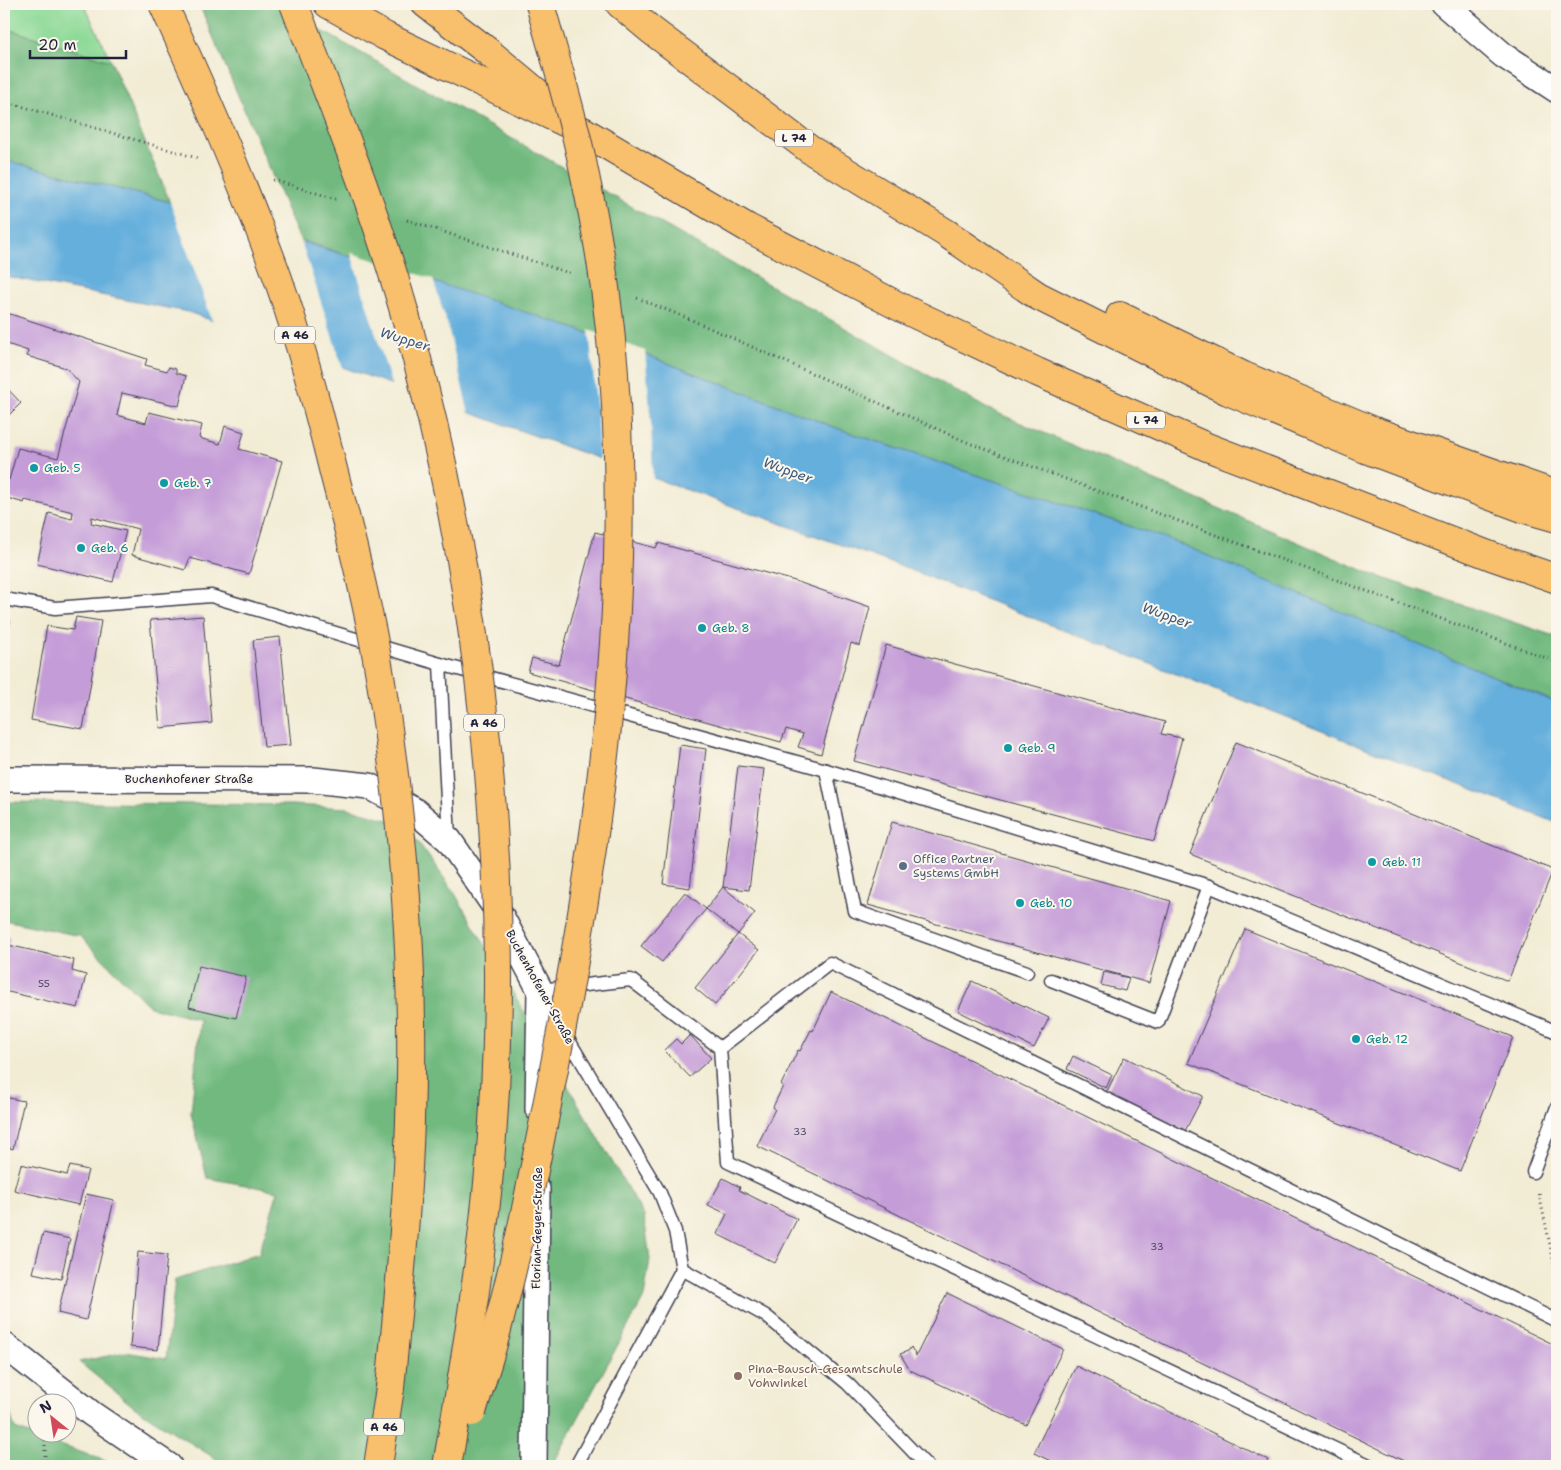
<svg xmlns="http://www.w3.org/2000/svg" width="1561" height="1470" font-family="'Shantell Sans',sans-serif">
	<rect width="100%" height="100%" fill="#fbf7ec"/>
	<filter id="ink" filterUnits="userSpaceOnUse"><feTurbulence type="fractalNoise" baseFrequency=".02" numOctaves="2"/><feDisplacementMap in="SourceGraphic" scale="10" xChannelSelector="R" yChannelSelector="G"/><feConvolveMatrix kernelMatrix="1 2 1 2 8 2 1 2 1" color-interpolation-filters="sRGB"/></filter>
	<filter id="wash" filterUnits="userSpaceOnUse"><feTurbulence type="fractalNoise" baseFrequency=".0096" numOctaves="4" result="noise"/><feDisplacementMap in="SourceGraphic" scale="20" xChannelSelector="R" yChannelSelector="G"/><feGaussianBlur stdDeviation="1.12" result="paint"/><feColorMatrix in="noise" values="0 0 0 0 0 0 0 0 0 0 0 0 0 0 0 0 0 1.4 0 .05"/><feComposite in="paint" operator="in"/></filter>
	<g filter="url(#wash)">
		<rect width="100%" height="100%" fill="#f2ecd4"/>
		<polygon fill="#8cd996" stroke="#577e68" points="4,4 84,4 111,61 4,28"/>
		<g fill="#71b97f" stroke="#4a6e5d">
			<polygon points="199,4 275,4 986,408 1374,575 1557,637 1557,703 1168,539 839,429 597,336 300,240"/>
			<polygon points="4,28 111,61 170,202 4,160"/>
			<polygon points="4,802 292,805 348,808 406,825 454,892 644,1216 650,1259 644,1297 552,1466 227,1466 134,1407 79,1362 126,1352 166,1359 175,1280 259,1253 278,1191 207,1178 191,1113 200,1020 150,1007 80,936 4,920"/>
			<polygon points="4,1393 15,1429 120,1466 4,1466"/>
		</g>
		<polygon fill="#65afdd" stroke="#44688c" points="4,160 170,202 438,283 597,336 839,429 1168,539 1557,703 1557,823 900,566 188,312 4,276"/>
		<g fill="#f2ecd4">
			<polygon points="169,199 300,238 343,369 213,323"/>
			<polygon points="351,253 433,279 448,327 469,414 392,387"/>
			<polygon points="589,330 645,351 651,423 653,480 599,460 596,402"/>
		</g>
		<g id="blocks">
			<g fill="#c49cd8">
				<polygon points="4,312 147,359 145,365 167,371 169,367 176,369 176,373 186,376 179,406 122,393 117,415 146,423 149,412 202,425 199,438 220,444 225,426 244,432 239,449 282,461 249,574 190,558 185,570 132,555 138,529 92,517 91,523 126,531 113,582 37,564 49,513 72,519 73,512 25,500 24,503 4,497 4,479 9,480 18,448 58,458 79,382 66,368 27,356 28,351 4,343"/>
				<polygon points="4,385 21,403 4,420"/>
				<polygon points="595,532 656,548 658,543 795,581 870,607 860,646 851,643 821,754 798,747 803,734 786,729 781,742 528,672 532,658 559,665"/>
				<polygon points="203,616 212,723 160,728 150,620"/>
				<polygon points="76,617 101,621 83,729 31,720 47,626 73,630"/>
				<polygon points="4,619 10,620 5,655 4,654"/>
				<polygon points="280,637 291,745 264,747 253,640"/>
				<polygon points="886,645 1165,722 1161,734 1182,738 1154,841 854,761"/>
				<polygon points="1236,742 1553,870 1508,981 1190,854"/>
				<polygon points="680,745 706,749 690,888 663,884"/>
				<polygon points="738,766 764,769 749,890 723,887 755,913 738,934 759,950 715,1005 695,988 738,934 706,909 723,887"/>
				<polygon points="892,822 1171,901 1149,983 868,905"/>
				<polygon points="685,892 706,909 662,962 641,946"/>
				<polygon points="1245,929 1513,1037 1460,1171 1188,1063"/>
				<polygon points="4,936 10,938 8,945 74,960 72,971 86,975 78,1008 4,991"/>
				<polygon points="199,966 246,977 236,1018 189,1007"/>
				<polygon points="1104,972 1129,978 1125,991 1101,985"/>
				<polygon points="972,981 1049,1018 1034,1048 958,1011"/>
				<polygon points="831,992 1557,1346 1557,1457 1553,1466 1414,1466 757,1146 775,1109 773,1107 783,1086 781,1085 798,1050 800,1051 811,1030 813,1031"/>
				<polygon points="690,1035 711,1058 690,1077 664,1050 676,1039 681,1044"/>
				<polygon points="1073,1056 1112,1075 1106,1088 1067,1069"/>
				<polygon points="1124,1057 1203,1096 1185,1131 1106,1093"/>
				<polygon points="4,1097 24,1101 13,1149 4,1146"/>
				<polygon points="21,1164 67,1175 70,1166 88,1170 79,1205 14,1190"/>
				<polygon points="723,1178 740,1187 739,1190 797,1219 775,1263 717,1234 727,1214 708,1205"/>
				<polygon points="86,1194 114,1200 86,1320 58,1313"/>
				<polygon points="43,1233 70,1239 61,1279 33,1273"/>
				<polygon points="138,1252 167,1255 158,1350 130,1347"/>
				<polygon points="947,1293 1063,1349 1026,1425 910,1370 900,1354 908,1351 911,1347 916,1356"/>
				<polygon points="1076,1366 1268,1460 1265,1466 1061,1466 1034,1453"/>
			</g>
		</g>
	</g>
	<g filter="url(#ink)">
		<use href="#blocks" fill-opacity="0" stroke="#414052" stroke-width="1"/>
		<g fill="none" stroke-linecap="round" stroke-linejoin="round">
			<g stroke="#414052" stroke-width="15">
				<g id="service">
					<polyline points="4,599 55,608 211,596 440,664 826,770 1209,886 1557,1032"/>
					<polyline points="440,664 449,838"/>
					<polyline points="826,770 855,911 1027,972"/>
					<polyline points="1051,980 1158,1022 1209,886"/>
					<polyline points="541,993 540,990 631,980 720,1048 728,1162 1371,1466"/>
					<polyline points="564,1032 660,1193 675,1231 682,1269 766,1316 848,1384 927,1466"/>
					<polyline points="720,1048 830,963 1557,1321"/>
					<polyline points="1533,1172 1557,1107"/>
					<polyline points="576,1466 682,1269"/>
				</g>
			</g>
			<g stroke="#414052" stroke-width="28">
				<g id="minor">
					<polyline points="1444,4 1503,55 1557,90"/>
					<polyline points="4,779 313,780 369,786 415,811 449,840 500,914 540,990 538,1109"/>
					<polyline points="4,1345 92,1414 169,1466"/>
					<polyline points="534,1466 537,1189"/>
				</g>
			</g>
			<g stroke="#414052" stroke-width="30">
				<g id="trunk">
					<polyline points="328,4 385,36 583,131 748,228 904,309 1037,372 1207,447 1491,556 1557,579"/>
					<polyline points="426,4 486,50 552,105"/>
					<polyline points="620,4 651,30 809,149 946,233 1038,296 1228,391 1368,450 1525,509 1557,518"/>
					<polyline points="1120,316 1244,376 1374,431 1557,495"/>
				</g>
			</g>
			<g stroke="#414052" stroke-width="30">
				<polyline id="motorway" points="378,1466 390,1388"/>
			</g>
			<g stroke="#414052" stroke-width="3" stroke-dasharray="1 4" stroke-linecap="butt">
				<polyline points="4,101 197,158"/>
				<polyline points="273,180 336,199"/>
				<polyline points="407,220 572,274"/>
				<polyline points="637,298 687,318 969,443 1557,662"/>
				<polyline points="1539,1194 1557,1277"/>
				<polyline points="45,1466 45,1432"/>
			</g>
			<use href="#service" stroke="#fff" stroke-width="12"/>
			<use href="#minor" stroke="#fff" stroke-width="25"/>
			<use href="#trunk" stroke="#f8bf6c" stroke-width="28"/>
			<use href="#motorway" stroke="#f8bf6c" stroke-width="28"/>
			<g stroke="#414052" stroke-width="30" stroke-linecap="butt">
				<g id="motorway-bridge">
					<path d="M163 4C201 86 237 169 269 254 296 325 316 399 334 473 352 542 370 612 381 682 399 795 410 910 411 1024 413 1145 402 1267 390 1388"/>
					<path d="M294 4C335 111 379 218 409 329 483 599 514 883 490 1162 481 1264 465 1365 447 1466"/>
					<path d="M472 1412C480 1384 490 1357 497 1329 522 1237 540 1142 558 1048 599 836 628 622 616 405 612 327 601 247 584 171 573 114 555 59 540 4"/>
				</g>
			</g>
			<use href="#motorway-bridge" stroke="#f8bf6c" stroke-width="28"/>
		</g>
	</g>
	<g fill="#0f9aa8" stroke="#fbf7ec" stroke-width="2">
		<circle cx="34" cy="468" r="5"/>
		<circle cx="164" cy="483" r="5"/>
		<circle cx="81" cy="548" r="5"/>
		<circle cx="702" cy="628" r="5"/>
		<circle cx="1008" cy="748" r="5"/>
		<circle cx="1372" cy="862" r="5"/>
		<circle cx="1020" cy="903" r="5"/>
		<circle cx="1356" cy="1039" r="5"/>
	</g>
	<circle fill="#5c6f8a" stroke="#fbf7ec" stroke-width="2" cx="903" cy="866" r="5"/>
	<circle fill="#8d6e63" stroke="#fbf7ec" stroke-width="2" cx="738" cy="1376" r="5"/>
	<g text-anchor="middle" stroke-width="4" stroke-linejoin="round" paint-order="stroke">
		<g font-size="10" fill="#4a4062">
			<text x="44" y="987">55</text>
			<text x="800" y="1135">33</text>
			<text x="1157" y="1250">33</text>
		</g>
		<g fill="#fbf7ec" stroke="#636270" stroke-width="1">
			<rect x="775" y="129.5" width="38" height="17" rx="4"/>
			<rect x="275" y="326.5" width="40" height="17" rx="4"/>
			<rect x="1127" y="411.5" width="38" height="17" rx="4"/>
			<rect x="464" y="714.5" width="40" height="17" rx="4"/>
			<rect x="364" y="1418.5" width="40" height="17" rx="4"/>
		</g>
		<g font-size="11" font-weight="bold" fill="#22223b">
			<text x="794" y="142">L 74</text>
			<text x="295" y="339">A 46</text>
			<text x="1146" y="424">L 74</text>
			<text x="484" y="727">A 46</text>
			<text x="384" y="1431">A 46</text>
		</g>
		<g font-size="12" fill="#0d838f" stroke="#fbf7ec" text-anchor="start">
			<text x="44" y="472">Geb. 5</text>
			<text x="174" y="487">Geb. 7</text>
			<text x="91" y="552">Geb. 6</text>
			<text x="712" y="632">Geb. 8</text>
			<text x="1018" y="752">Geb. 9</text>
			<text x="1382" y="866">Geb. 11</text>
			<text x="1030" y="907">Geb. 10</text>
			<text x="1366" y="1043">Geb. 12</text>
		</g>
		<g font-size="12" fill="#22223b" stroke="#fbf7ec">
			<text x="189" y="783">Buchenhofener Straße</text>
			<text transform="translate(540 987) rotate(61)" y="4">Buchenhofener Straße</text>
			<text transform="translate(537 1228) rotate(-89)" y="4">Florian-Geyer-Straße</text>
		</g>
		<g font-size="12" fill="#4e5e75" stroke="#fbf7ec" text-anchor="start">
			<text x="913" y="863">Office Partner<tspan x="913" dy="14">Systems GmbH</tspan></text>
		</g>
		<g font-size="12" fill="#785e54" stroke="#fbf7ec" text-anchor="start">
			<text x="748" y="1373">Pina-Bausch-Gesamtschule<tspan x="748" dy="14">Vohwinkel</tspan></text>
		</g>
		<g font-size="14" font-style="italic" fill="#3d5a7c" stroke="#fbf7ec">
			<text transform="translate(405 339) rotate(17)" y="5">Wupper</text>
			<text transform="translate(788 470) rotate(20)" y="5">Wupper</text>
			<text transform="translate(1167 615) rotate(20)" y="5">Wupper</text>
		</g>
	</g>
	<rect width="1561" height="1470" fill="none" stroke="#fbf7ec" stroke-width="20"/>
	<g transform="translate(52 1418) rotate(330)"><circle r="24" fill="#fbf7ec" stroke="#a4a2a5"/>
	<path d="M0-4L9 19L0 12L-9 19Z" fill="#d1495b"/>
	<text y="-8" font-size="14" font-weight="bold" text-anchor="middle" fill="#22223b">N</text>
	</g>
	<path d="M30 50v8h96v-8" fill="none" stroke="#22223b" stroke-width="2.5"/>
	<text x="38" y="50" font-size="15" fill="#22223b" stroke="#fbf7ec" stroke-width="4" paint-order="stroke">20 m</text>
</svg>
